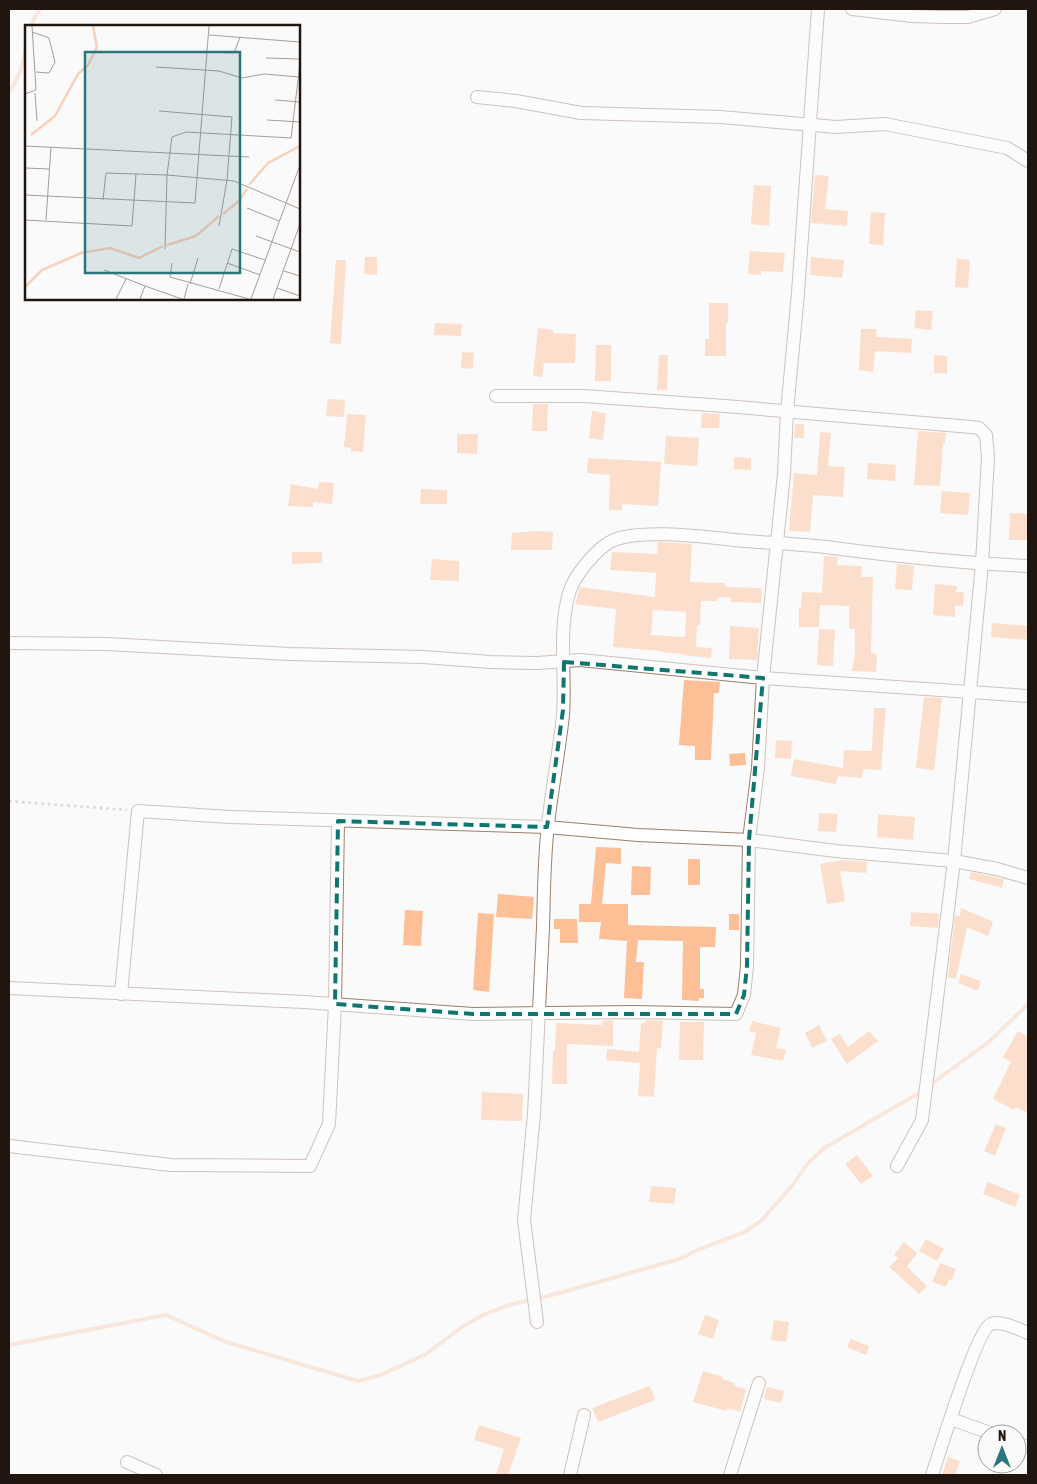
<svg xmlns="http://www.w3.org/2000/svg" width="1037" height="1484" font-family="'Asap Condensed',sans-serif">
	<rect width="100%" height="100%" fill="#fafafa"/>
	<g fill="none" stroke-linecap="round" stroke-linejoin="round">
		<g stroke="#f7d1b9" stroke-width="4">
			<polyline points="31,26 35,17 40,9"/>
			<path d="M9 92C20 78 24 62 26 45"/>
			<polyline points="929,1086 991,1040 1028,1004"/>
			<polyline points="9,1345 166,1315 226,1342 358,1381 381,1375 426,1354 462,1327 483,1315 509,1305 556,1294 679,1259 700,1249 745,1232 763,1219 795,1182 807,1164 824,1148 921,1092"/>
		</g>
	</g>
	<g fill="#fdbf96" fill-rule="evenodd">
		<polygon points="815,175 829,176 825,209 848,211 847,226 811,223"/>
		<polygon points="754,185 771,186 769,226 751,224"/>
		<polygon points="871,212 885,213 883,245 869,244"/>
		<polygon points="750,251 785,253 783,272 761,271 761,275 748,274"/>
		<polygon points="365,257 377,257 377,275 364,274"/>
		<polygon points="811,257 844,260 842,278 810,275"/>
		<polygon points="957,259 970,260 968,288 955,287"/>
		<polygon points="336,260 346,260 341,344 330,343"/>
		<polygon points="709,303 728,303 728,323 726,323 726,356 705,356 705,339 709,339"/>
		<polygon points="916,310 933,311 931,330 914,328"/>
		<polygon points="435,323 462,324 461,336 434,335"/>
		<polygon points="538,328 553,330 553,333 576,334 575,363 544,363 542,377 533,376"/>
		<polygon points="861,329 877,329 876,337 912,339 911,353 875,351 873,372 859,370"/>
		<polygon points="596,345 611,345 611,381 595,381"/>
		<polygon points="462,352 474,353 473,369 461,368"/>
		<polygon points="659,355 668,355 667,390 657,390"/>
		<polygon points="934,355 947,356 947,374 934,373"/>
		<polygon points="328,399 345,400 344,417 326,416"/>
		<polygon points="533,404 548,404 547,431 532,431"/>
		<polygon points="592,411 606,413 603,440 589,438"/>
		<polygon points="702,413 720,414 719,428 701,428"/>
		<polygon points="347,414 366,415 363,452 350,451 351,448 344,447"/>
		<polygon points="795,424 804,424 804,438 794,438"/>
		<polygon points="918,431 946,433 945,443 943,443 940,486 914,485"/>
		<polygon points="820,432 831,433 828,466 845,467 843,497 813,495 810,532 789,531 794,473 817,475"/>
		<polygon points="457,434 478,434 477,454 457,453"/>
		<polygon points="666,436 699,438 697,466 664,464"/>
		<polygon points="734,457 751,458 751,470 734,469"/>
		<polygon points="588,458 661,462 658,506 622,504 622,510 609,510 610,475 587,473"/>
		<polygon points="868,463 896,465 895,481 867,479"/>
		<polygon points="319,482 334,483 332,504 313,502 313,507 288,506 291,484 318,489"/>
		<polygon points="421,489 447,490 447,504 420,504"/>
		<polygon points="942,491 970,493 968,515 940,513"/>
		<polygon points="1010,513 1028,514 1028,540 1009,540"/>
		<polygon points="540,531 553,532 552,550 511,550 512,533"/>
		<path d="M658 542 692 544 690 582 725 583V587L762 588 761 603 731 602V598L718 597 717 601H701L700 625H697L696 647 712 648 711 658 684 655V654L661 652V651L613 647 616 609 575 604 580 587 655 597 656 573 610 570 612 552 657 554ZM653 610 686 612 685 637 651 635Z"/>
		<polygon points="292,552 322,552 322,563 292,564"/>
		<polygon points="824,556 838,557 837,565 862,566 861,577 873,577 871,653 877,654 876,672 852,671 855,652 855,629 849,629 849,606 820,605 819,627 799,627 799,608 801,608 802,592 822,593"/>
		<polygon points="432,559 459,561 459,581 430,580"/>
		<polygon points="897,564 914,566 912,590 895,589"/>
		<polygon points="935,584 957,586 956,592 964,592 963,606 955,606 955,617 933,615"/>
		<polygon points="992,623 1028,626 1028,640 991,637"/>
		<polygon points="730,626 759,628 757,660 729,659"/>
		<polygon points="819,629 835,630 833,666 817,665"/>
		<polygon points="684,680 720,682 719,693 714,693 711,760 695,760 695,746 679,745"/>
		<polygon points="924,697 942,698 934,770 916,768"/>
		<polygon points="874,708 886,708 881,770 863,769 862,778 838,776 836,784 791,776 794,759 843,768 844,750 872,751"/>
		<polygon points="776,740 792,741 791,759 775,758"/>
		<polygon points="745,753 746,765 730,766 729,754"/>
		<polygon points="819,813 838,814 836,832 818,831"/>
		<polygon points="878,814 915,817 913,840 877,837"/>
		<polygon points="596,847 621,848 621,864 606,863 602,904 628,904 628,925 716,927 715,947 700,947 700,989 704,989 704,998 699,998 699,1001 682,1000 683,941 638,940 636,962 644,962 642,999 624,998 627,941 599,939 601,922 579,922 579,904 591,904"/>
		<rect x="688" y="859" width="12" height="26"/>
		<polygon points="844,860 867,862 866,873 840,871 845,901 827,904 820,864"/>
		<polygon points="632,866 651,867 650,895 631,895"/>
		<polygon points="971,872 1004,879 1002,888 969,879"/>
		<polygon points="498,894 534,897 532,919 496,917"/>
		<polygon points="961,908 993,922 988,936 967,927 956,979 948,977 955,915 960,916"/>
		<polygon points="405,910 423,911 421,946 403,945"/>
		<polygon points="911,912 939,914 938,928 910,926"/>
		<polygon points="478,913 494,914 489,992 473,990"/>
		<rect x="729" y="914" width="10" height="16"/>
		<polygon points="554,919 577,919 578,943 560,943 560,929 554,929"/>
		<polygon points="961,974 981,981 978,991 958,983"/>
		<polygon points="613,1020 613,1046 567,1044 567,1084 552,1084 553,1051 555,1051 556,1023 602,1025 602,1021"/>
		<polygon points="646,1020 663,1021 661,1049 657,1048 654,1097 638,1096 640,1063 606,1060 607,1049 639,1052 641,1023 645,1023"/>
		<polygon points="752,1021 781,1028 776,1048 786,1050 783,1061 751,1055 756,1033 749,1031"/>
		<polygon points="680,1022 704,1022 703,1060 679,1060"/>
		<polygon points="819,1025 827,1041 812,1048 805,1033"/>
		<polygon points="869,1031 878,1041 847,1064 831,1039 840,1034 848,1047"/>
		<polygon points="1018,1031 1028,1037 1028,1113 1016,1107 1014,1110 993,1099 1011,1062 1003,1057"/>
		<polygon points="482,1092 523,1094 522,1121 481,1120"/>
		<polygon points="996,1124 1006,1128 995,1156 984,1151"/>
		<polygon points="857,1155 873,1176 861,1184 845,1164"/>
		<polygon points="988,1182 1020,1195 1015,1207 983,1194"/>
		<polygon points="651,1186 676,1188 674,1204 649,1202"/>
		<polygon points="926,1239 944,1249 937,1261 919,1251"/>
		<polygon points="904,1242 917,1253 907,1267 927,1286 919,1294 889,1267 898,1258 894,1255"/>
		<polygon points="940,1263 956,1269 952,1280 949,1279 946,1287 932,1282"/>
		<polygon points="705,1315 719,1320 713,1339 698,1334"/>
		<polygon points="774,1320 789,1322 786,1342 771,1340"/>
		<polygon points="851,1339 869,1346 866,1355 847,1347"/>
		<polygon points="703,1371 723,1377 722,1379 735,1383 734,1386 746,1389 740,1412 727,1408 727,1411 693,1402"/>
		<polygon points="650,1386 655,1400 598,1422 592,1408"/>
		<polygon points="767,1387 784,1391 781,1403 764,1399"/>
		<polygon points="479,1425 521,1438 508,1475 496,1475 504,1449 474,1440"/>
		<polygon points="948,1457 960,1461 955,1475 942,1475"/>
	</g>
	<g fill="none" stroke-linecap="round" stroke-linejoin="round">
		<g stroke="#9b7f6d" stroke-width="14">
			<g id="street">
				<polyline points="852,9 912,16 943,17 968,17 995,9"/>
				<polyline points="477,97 516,101 581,113 720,117 836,127 885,124 1007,148 1028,161"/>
				<polyline points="496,396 583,396 725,406 971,427 979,428 986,435 988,457 982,564 954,861 922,1120 897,1166"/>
				<polyline points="9,643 107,644 289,654 424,657 490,662 537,663 580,660 763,678 1028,696"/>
				<polyline points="9,988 304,1002 473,1014 633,1012 736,1014 744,995 747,966 749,840 758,768 763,678 784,474 787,412 798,293 818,9"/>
				<polyline points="121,994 138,811 230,817 547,827 638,835 749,840 836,851 954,861 997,869 1028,878"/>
				<polyline points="9,1146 171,1165 310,1166 329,1124 335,1004 338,821"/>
				<path d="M537 1322 524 1220 534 1114C537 1052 540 989 543 927 544 893 544 859 548 825 552 788 559 752 563 715 566 675 558 632 569 593 574 576 597 547 614 540 645 528 711 538 745 541 772 543 799 544 826 547 893 556 961 563 1028 566"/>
				<polyline points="951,1419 993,1434"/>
				<polyline points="1017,1443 1028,1447"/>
				<polyline points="127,1462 156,1475"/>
				<polyline points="570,1475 584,1415"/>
				<polyline points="730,1475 759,1383"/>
				<path d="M932 1475C939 1454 977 1329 991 1324 1001 1320 1018 1329 1028 1333"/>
			</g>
		</g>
		<polyline stroke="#b2afac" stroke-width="2.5" stroke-dasharray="2.5 4" stroke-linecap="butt" points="9,801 127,810"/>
		<use href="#street" stroke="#fff" stroke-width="12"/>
	</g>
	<path d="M0 0H1037V1484H0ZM564 662 763 678 749 840 747 966 744 995 736 1014H473L335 1004 338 821 547 827 563 710Z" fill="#fafafa" fill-opacity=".55" fill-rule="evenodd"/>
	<path fill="none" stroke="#0f766e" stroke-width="4" stroke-dasharray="10 6" stroke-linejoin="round" d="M564 662 763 678 749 840 747 966 744 995 736 1014H473L335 1004 338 821 547 827 563 710Z"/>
	<g transform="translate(25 25)">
		<rect width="275" height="275" fill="#fafafa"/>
		<path fill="none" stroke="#f7d1b9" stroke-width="2.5" d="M6 110 30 91 53 49 63 40 72 22 68 1M224 160 243 138 275 121M198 189 213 177 222 164M142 220 171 211 194 191M0 262 17 245 56 228 85 223 114 233 138 221"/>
		<path fill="none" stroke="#a39f9c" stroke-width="1" d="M7 7 24 13 30 37 24 48 11 47M184 10 275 17M182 27 209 28 215 12M241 33 275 34M131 42 194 46 217 53 239 49 274 52M10 68 12 96M0 69 11 65 7 1M250 75 275 77M134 86 207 92 202 155 194 201M242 95 275 97M0 121 224 132M0 143 24 144M0 170 170 178 184 1M78 175 81 148 142 150 209 156 275 184M222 183 254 196M0 195 107 201 111 149M21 195 26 122M231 211 275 227M140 224 142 150 147 112 161 107 266 113 275 39M147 238 145 252 224 274M202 238 235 250M79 245 120 261M259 246 275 251M165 259 173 233M252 263 275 271M194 264 207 224 240 235M91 274 101 254M115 274 120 261 157 274M159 274 163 259M226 274 275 140M248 274 275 199"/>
		<path fill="#2c757c" fill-opacity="0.15" stroke="#2c757c" stroke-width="2.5" d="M60 27H215V248H60Z"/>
		<rect width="275" height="275" fill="none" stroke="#21160f" stroke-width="2.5"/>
	</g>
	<rect width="1037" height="1484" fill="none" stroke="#21160f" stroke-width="20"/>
	<g transform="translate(1002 1449)"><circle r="24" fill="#fafafa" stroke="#a39f9c"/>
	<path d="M0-4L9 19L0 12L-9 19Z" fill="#2c757c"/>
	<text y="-8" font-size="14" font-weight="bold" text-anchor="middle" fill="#21160f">N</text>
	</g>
</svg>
